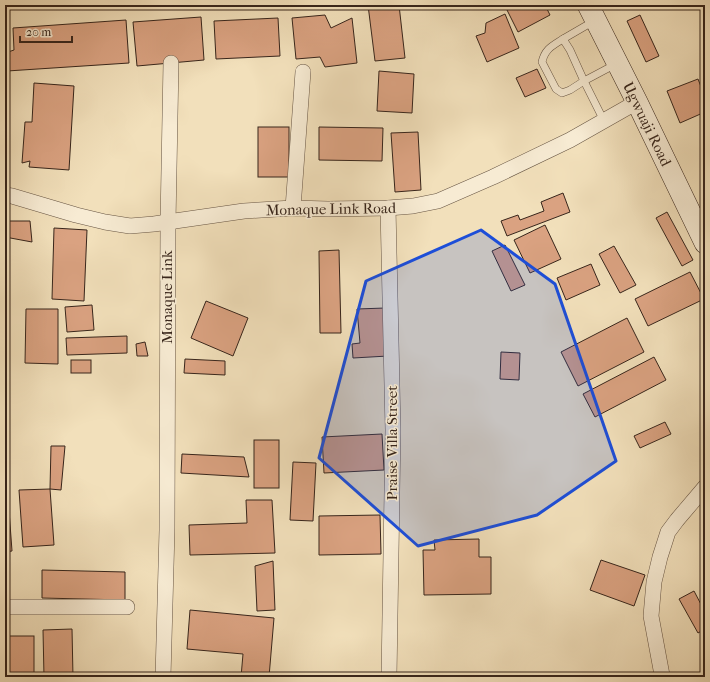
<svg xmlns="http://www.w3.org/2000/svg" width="710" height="682" font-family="'IM FELL French Canon',serif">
	<rect width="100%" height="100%" fill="#f2e0bb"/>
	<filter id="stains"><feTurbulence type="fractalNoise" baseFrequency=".005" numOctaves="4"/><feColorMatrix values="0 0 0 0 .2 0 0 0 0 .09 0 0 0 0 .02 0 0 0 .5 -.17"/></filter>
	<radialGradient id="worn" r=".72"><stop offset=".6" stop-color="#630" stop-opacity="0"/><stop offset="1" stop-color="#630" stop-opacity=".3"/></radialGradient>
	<g fill="#daa281" stroke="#37251b">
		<polygon points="368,5 399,5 405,58 375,61"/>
		<polygon points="518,5 545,5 550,15 518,32 507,10"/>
		<polygon points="505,14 519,48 487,62 476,36 485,33 486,23"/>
		<polygon points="325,15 331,28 352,18 357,63 325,67 320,57 296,59 292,18"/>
		<polygon points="640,15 659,56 646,62 627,21"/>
		<polygon points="201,17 204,60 137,66 133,22"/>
		<polygon points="278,18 280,56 216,59 214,21"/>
		<polygon points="126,20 129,63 7,71 5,53 14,50 13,28"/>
		<polygon points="537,69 546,88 525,97 516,78"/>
		<polygon points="379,71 414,74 412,113 377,111"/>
		<polygon points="698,79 705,97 705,112 680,123 667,91"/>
		<polygon points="34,83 74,86 69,170 29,167 30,161 22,163 25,122 32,122"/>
		<rect x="258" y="127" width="31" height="50"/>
		<polygon points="319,127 383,128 382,161 319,160"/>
		<polygon points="418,132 421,190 395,192 391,133"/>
		<polygon points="705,137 705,148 701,140"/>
		<polygon points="563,193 570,212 507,236 501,221 518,215 520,220 544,211 541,202"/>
		<polygon points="667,212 693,260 682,266 656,218"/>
		<polygon points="5,221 30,221 32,242 5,237"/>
		<polygon points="545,225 561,259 530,273 514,240"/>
		<polygon points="54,228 87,230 84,301 52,299"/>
		<polygon points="505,245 525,285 511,291 492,251"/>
		<polygon points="614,246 636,285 620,293 599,254"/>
		<polygon points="339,250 341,333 320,333 319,251"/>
		<polygon points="591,264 600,285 566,300 557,278"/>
		<polygon points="690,272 704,299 648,326 635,299"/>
		<polygon points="206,301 248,318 233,356 191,338"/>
		<polygon points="92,305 94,330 67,332 65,307"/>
		<polygon points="385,308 388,356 353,358 352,344 360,343 357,309"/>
		<polygon points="26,309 58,309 58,364 25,363"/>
		<polygon points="627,318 644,352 578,386 561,352"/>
		<polygon points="127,336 127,353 67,355 66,338"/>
		<polygon points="145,342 148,356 137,356 136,344"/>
		<polygon points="501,352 520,353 519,380 500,379"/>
		<polygon points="654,357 666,380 595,417 583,394"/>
		<polygon points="185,359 225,361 225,375 184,373"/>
		<rect x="71" y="360" width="20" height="13"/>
		<polygon points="665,422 671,434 640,448 634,436"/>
		<polygon points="382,434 384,470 324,473 322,437"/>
		<rect x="254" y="440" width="25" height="48"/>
		<polygon points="51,446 65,446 61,490 50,489"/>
		<polygon points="182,454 244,457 249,477 181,473"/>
		<polygon points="293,462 316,463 313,521 290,520"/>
		<polygon points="50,489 54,545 23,547 19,490"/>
		<polygon points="5,497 8,497 12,551 5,552"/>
		<polygon points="246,500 272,500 275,553 190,555 189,525 247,523"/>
		<polygon points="380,515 381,554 319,555 319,516"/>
		<polygon points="479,539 479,557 491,557 491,594 424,595 423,550 435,550 434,540"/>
		<polygon points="601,560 645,575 634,606 590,590"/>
		<polygon points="273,561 275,610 257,611 255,566"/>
		<polygon points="705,567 705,576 701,569"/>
		<polygon points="42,570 125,572 125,600 42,598"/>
		<polygon points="694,591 705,612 705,629 698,633 679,599"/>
		<polygon points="190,610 274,618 269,677 241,677 243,654 187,649"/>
		<polygon points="72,629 73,677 44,677 43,630"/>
		<rect x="5" y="636" width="29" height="41"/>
	</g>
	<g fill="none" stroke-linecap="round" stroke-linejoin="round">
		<g stroke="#665443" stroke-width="8">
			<g id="service">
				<polyline points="594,21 563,39 570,50 584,81 604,121"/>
				<path d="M563 39C552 46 545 49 542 62L556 89 562 93 570 90 584 81 616 64"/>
			</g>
		</g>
		<g stroke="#665443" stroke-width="16">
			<g id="minor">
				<polyline points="5,195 12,196 76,215 105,222 130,226 154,224 244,211 293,208 328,209 388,208 413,206 438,201 493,177 570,140 637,102"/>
				<polyline points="293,208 303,72"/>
				<polyline points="388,208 393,430 389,677"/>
				<polyline points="5,607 127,607"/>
				<polyline points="662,675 651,616 654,582 660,557 668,532 677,520 705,487"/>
				<polyline points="163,677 167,530 168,222 171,63"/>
			</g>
		</g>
		<g stroke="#37251b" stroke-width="22">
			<polyline id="secondary" points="588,5 637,102 705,243"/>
		</g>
		<use href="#service" stroke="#f7ebd3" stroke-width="7"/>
		<use href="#minor" stroke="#f7ebd3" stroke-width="15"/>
		<use href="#secondary" stroke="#f7ebd3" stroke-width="21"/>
	</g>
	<path fill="#1d4ed8" fill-opacity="0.2" stroke="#1d4ed8" stroke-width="3" stroke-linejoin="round" d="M481 230 555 284 616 461 537 515 418 546 319 458 366 281Z"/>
	<g text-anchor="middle" stroke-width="3" stroke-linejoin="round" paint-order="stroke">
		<g font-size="15" fill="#37251b" stroke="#f7ebd3">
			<text transform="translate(647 124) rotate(64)" y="5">Ugwuaji Road</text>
			<text transform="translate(331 209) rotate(-1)" y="5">Monaque Link Road</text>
			<text transform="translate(167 297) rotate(-90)" y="5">Monaque Link</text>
			<text transform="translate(392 443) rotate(-90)" y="5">Praise Villa Street</text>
		</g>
	</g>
	<rect width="710" height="682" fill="none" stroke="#f2e0bb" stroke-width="20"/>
	<rect x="6" y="6" width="698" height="670" fill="none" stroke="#37251b" stroke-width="2"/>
	<rect x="10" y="10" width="690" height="662" fill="none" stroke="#37251b"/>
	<path d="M20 36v6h52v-6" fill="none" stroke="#37251b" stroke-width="2"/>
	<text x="26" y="36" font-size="12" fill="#37251b" stroke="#f7ebd3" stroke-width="3" paint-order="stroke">20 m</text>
	<rect width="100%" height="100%" filter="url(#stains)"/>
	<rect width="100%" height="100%" fill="url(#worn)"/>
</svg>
